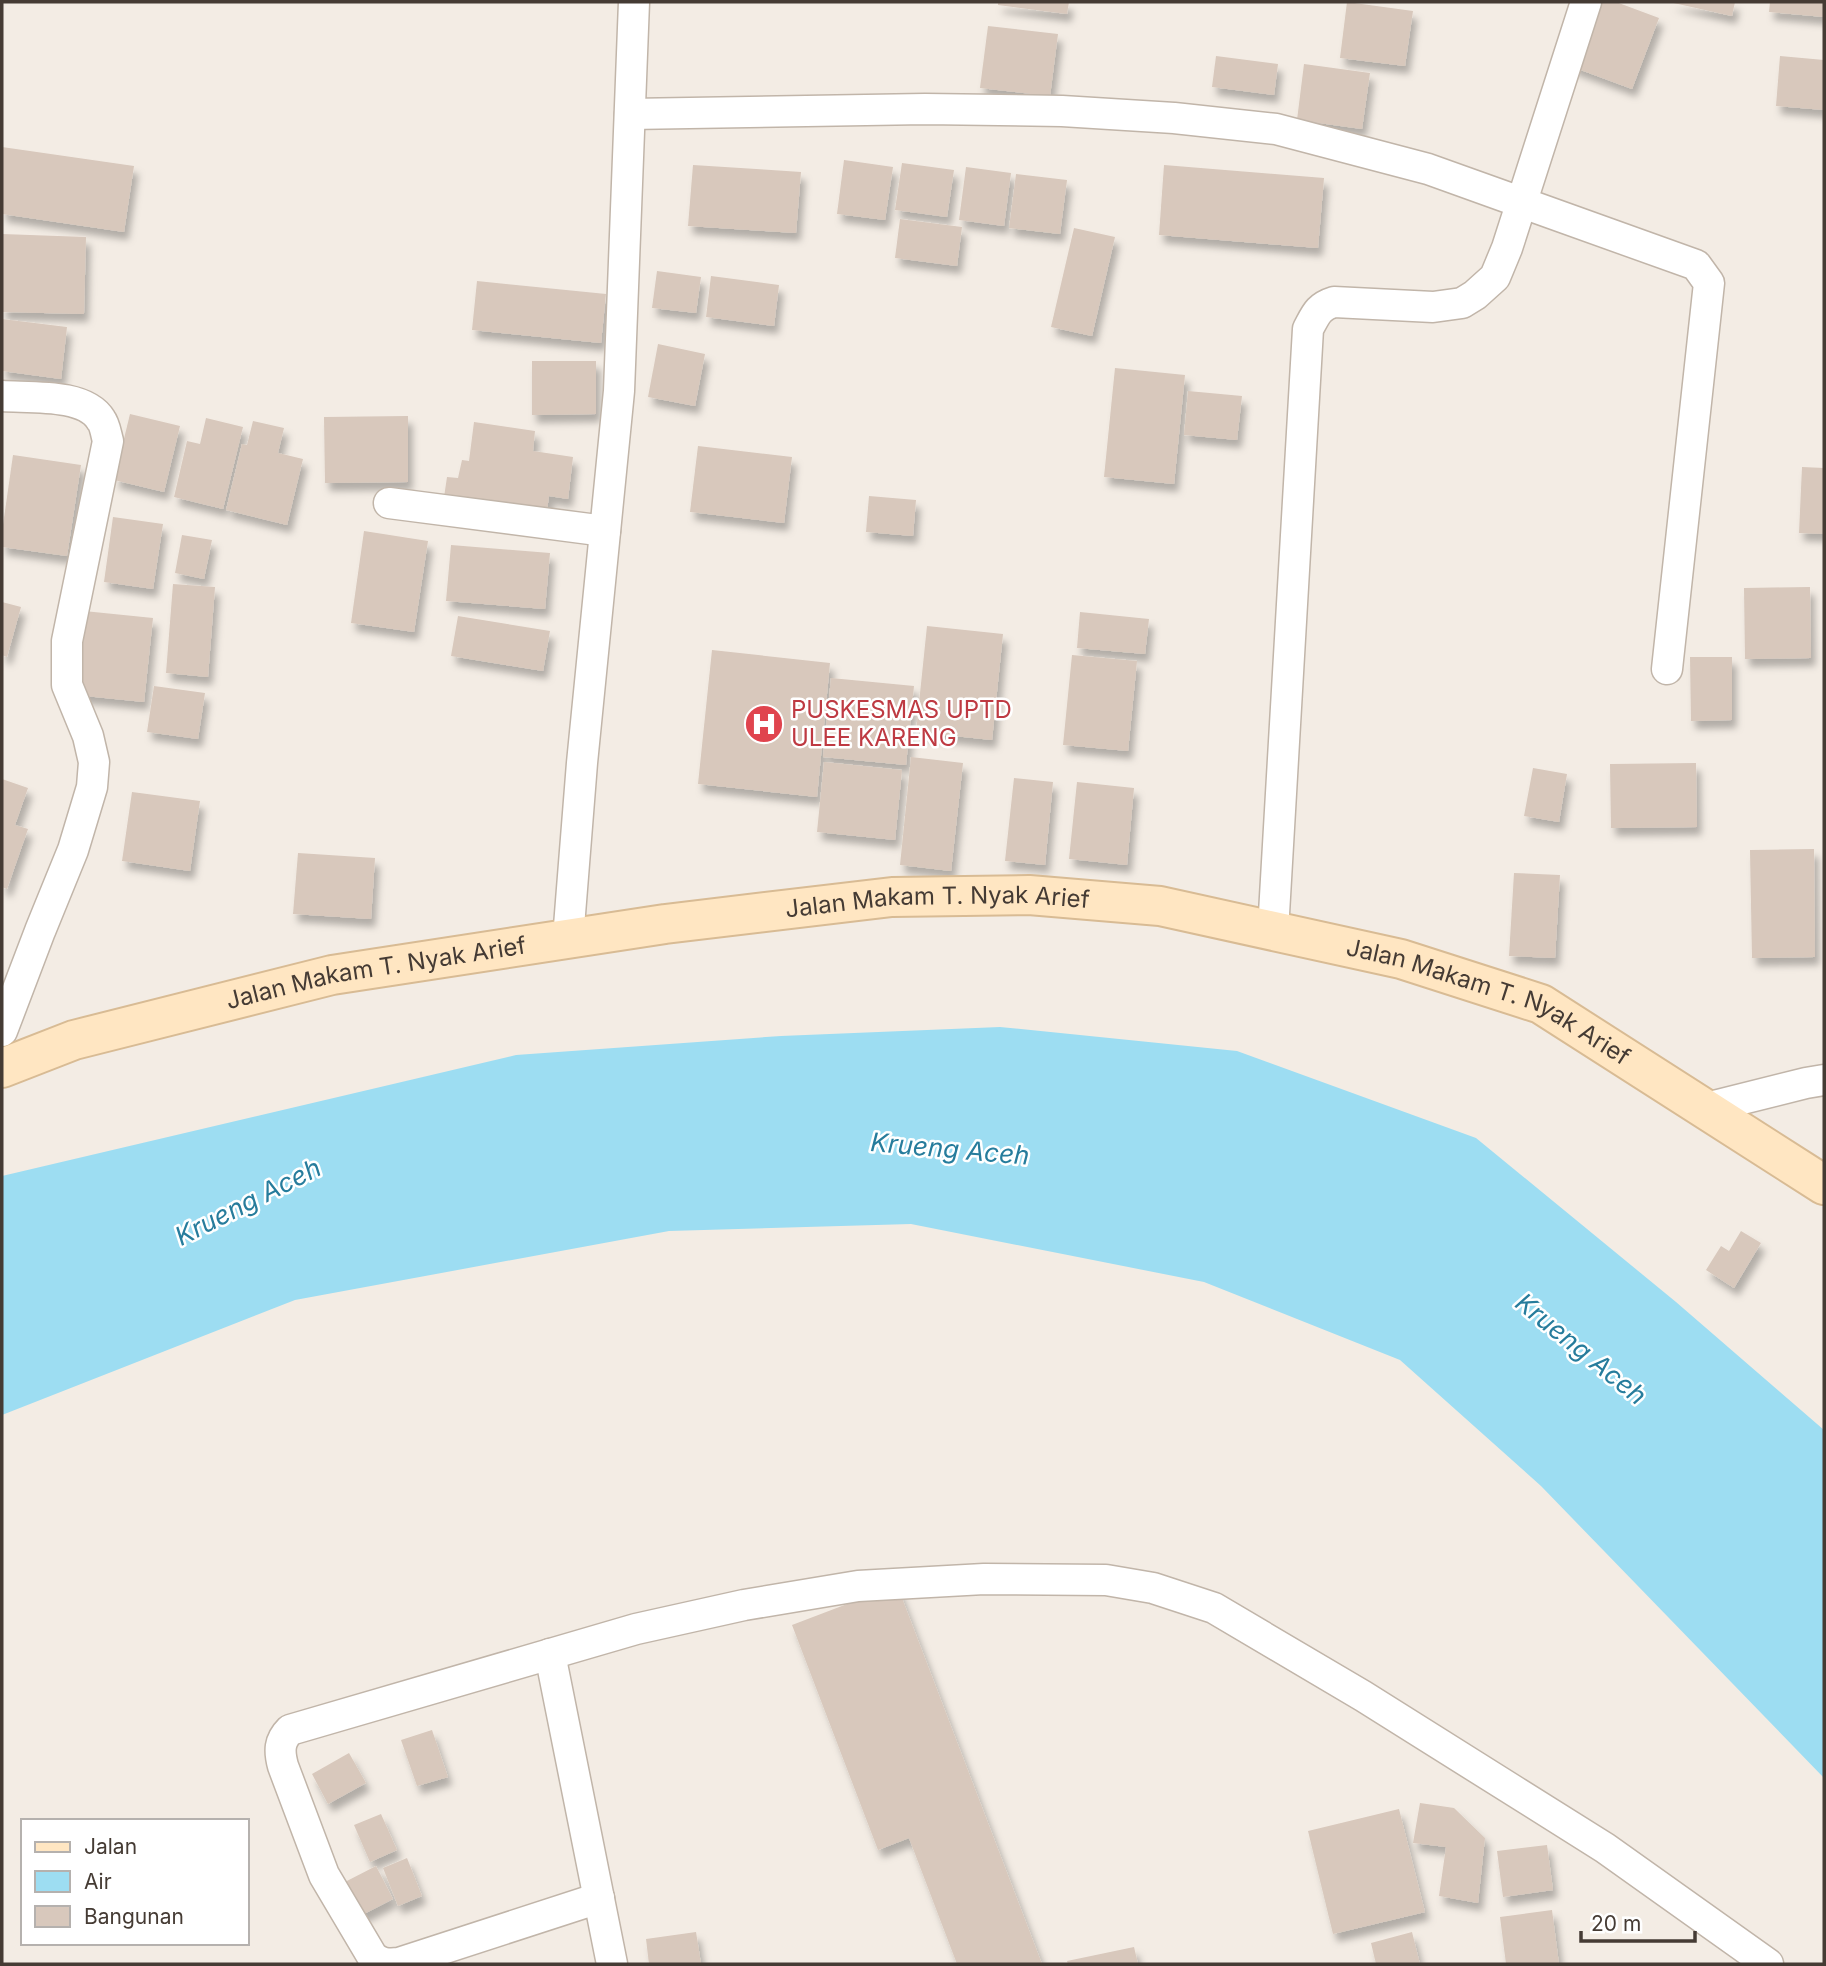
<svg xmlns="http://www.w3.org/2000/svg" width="1826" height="1966" font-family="Inter,sans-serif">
	<defs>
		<filter id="shadow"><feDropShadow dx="4.5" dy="8" stdDeviation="3.5" flood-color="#0004"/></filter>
	</defs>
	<rect width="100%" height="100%" fill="#f3ece4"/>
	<polygon fill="#9dddf2" points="1000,1027 1237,1051 1476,1138 1676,1302 1824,1430 1824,1778 1541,1486 1400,1360 1204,1282 911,1224 669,1231 295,1300 2,1415 2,1176 516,1055 781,1036"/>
	<g fill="#d8c8bc" filter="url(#shadow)">
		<polygon points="998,2 1069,2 1067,14 998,5"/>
		<polygon points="1347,2 1413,11 1405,66 1340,58"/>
		<polygon points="1594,2 1616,2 1659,18 1632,89 1570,66"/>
		<polygon points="1669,2 1735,2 1732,16"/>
		<polygon points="1770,2 1824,2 1824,17 1769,12"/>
		<polygon points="988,26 1058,34 1050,96 980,88"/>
		<polygon points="1216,56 1278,64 1274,95 1212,87"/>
		<polygon points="1780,56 1824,60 1824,110 1776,106"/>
		<polygon points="1304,64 1370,73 1362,129 1297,120"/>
		<polygon points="2,147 134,166 124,232 2,214"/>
		<polygon points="844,160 893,167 885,220 837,214"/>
		<polygon points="902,163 954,170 947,217 895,210"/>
		<polygon points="693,165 801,172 796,233 688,226"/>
		<polygon points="1164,165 1324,178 1318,248 1159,235"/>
		<polygon points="966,167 1011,173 1004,226 959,220"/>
		<polygon points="1016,174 1067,180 1060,234 1009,228"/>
		<polygon points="900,219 962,227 957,266 895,258"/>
		<polygon points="1074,228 1115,237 1092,336 1051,327"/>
		<polygon points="2,234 86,237 84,314 2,312"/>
		<polygon points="657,271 701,277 696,313 652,308"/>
		<polygon points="711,276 779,285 774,326 706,317"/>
		<polygon points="477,281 606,294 601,343 472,330"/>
		<polygon points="2,319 67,327 61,379 2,371"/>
		<polygon points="658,344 705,354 695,406 648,397"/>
		<polygon points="532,361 596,361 596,414 532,415"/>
		<polygon points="1115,368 1185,375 1174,484 1104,477"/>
		<polygon points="1188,391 1242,396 1237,440 1184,435"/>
		<polygon points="130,414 180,426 164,492 114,480"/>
		<polygon points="408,416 408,482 325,483 324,417"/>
		<polygon points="206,418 243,427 223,509 174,497 187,441 200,444"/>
		<polygon points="253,421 284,428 278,453 303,459 287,525 226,510 242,444 247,445"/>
		<polygon points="474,422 535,431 533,451 573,457 568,499 549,496 546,518 443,504 447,477 458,478 462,460 469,461"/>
		<polygon points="698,446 792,457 784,523 690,512"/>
		<polygon points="13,455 81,465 67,556 2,547 2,532"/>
		<polygon points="1802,467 1824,468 1824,534 1799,533"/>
		<polygon points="869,496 916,500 913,536 866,532"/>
		<polygon points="113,517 163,524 153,589 104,582"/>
		<polygon points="364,531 428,541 414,632 351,623"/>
		<polygon points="182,535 212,540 204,579 175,573"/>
		<polygon points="451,545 550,553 545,609 446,601"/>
		<polygon points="173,584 215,587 208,677 166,673"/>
		<polygon points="1810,587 1811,658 1745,659 1744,588"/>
		<polygon points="2,602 21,607 7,657 2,655"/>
		<polygon points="84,611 153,618 144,702 75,695"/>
		<polygon points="1080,612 1149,619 1145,654 1077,648"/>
		<polygon points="458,616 550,631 543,671 451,656"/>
		<polygon points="927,626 1003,634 992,740 916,732"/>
		<polygon points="712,650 830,663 817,797 698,784"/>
		<polygon points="1072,655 1137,661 1128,751 1063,745"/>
		<polygon points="1690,657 1732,657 1732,720 1691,721"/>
		<polygon points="831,678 914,686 906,765 823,757"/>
		<polygon points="154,686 205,693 198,739 147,732"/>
		<polygon points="911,757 963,763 951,871 900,865"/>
		<polygon points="824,762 902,770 895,840 817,832"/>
		<polygon points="1696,763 1697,827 1611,828 1610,764"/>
		<polygon points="1533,768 1567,774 1559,822 1524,816"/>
		<polygon points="1014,778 1053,782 1045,865 1005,861"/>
		<polygon points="2,779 28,788 15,825 28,829 7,889 2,887"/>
		<polygon points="1077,782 1134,788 1127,865 1069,859"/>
		<polygon points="132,792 200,801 190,871 122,861"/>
		<polygon points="1814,849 1815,957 1752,958 1750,850"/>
		<polygon points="298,853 375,858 371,919 293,914"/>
		<polygon points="1514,873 1560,875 1555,958 1509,956"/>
		<polygon points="1741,1231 1761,1243 1734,1288 1706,1270 1721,1246 1729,1251"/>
		<polygon points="897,1585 1042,1964 957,1964 909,1838 878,1850 792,1625"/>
		<polygon points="432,1730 448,1777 417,1786 401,1740"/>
		<polygon points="349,1753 366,1783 328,1804 312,1774"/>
		<polygon points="1420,1803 1454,1808 1485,1838 1478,1903 1439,1896 1446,1847 1413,1843"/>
		<polygon points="1399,1809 1425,1912 1333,1934 1308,1831"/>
		<polygon points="381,1814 397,1850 370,1862 354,1825"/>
		<polygon points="1547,1845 1553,1890 1503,1897 1497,1851"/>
		<polygon points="407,1858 422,1896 398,1906 383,1868"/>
		<polygon points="376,1866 393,1899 360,1916 343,1883"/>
		<polygon points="1552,1910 1559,1964 1506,1964 1500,1917"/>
		<polygon points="696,1932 701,1964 649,1964 646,1939"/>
		<polygon points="1412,1932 1420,1964 1376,1964 1371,1943"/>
		<polygon points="1134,1947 1138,1964 1068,1964 1067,1961"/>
	</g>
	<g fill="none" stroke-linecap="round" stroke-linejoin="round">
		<g stroke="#c1b5a9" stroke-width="33">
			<g id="street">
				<polyline points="630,114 925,109 1062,111 1174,118 1276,129 1428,169 1696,265 1709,283 1667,669"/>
				<path d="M2 396C30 398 85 393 101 420 105 425 106 434 108 441L67 641V685L88 736 94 762 92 787 73 850 40 931 2 1031"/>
				<polyline points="389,503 605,531"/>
				<path d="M1273 931 1308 329C1316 314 1318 307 1334 302L1433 307 1462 303 1475 295 1495 277 1507 248 1586 2"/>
				<polyline points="568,939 582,763 619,391 634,2"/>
				<polyline points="1706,1108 1806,1083 1824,1080"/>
				<polyline points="550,1654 612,1964"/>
				<path d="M599 1898 399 1963C388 1964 380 1964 372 1956L324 1875 283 1766C279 1751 279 1741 290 1730L636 1629 744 1605 858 1586 984 1579 1106 1580 1153 1588 1214 1608 1363 1696 1605 1848 1768 1964"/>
			</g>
		</g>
		<g stroke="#d8bb94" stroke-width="42">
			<g id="secondary">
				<path id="s1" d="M2 1068 74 1040 332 975 665 924 892 897 1029 895 1160 906 1401 959 1541 1004 1824 1185"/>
			</g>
		</g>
		<use href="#street" stroke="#fff" stroke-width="30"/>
		<use href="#secondary" stroke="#ffe6c2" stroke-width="38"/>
	</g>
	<defs>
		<g id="hospital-disc" transform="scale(2.0125)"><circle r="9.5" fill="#e0444e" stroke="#fff"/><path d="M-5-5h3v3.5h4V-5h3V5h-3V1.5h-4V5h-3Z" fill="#fff"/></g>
	</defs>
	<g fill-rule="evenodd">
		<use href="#hospital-disc" x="764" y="724"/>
	</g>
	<g text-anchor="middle" stroke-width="5" stroke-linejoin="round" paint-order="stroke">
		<g font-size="24" fill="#be3a42" stroke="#fff" text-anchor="start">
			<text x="791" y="718">PUSKESMAS UPTD<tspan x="791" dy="28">ULEE KARENG</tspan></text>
		</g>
		<g font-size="24" fill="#453b34" stroke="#fff">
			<text dy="8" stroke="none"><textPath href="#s1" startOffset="954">Jalan Makam T. Nyak Arief</textPath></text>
			<text dy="8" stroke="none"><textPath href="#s1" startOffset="387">Jalan Makam T. Nyak Arief</textPath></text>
			<text dy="8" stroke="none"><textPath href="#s1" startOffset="1521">Jalan Makam T. Nyak Arief</textPath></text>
		</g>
		<g font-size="26" font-style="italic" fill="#267c9c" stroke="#fff">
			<text transform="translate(950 1149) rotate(5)" y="9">Krueng Aceh</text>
			<text transform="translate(248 1202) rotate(-27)" y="9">Krueng Aceh</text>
			<text transform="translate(1581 1349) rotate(39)" y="9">Krueng Aceh</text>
		</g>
	</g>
	<rect width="1826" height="1966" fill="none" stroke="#453b34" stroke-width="7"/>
	<rect x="21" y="1819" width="228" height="126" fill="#ffffff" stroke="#b5b1ae" stroke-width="2"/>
	<rect x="35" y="1842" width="35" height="10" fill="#ffe6c2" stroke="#b5b1ae" stroke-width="2"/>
	<text x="84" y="1854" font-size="21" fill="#453b34">Jalan</text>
	<rect x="35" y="1871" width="35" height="21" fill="#9dddf2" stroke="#b5b1ae" stroke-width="2"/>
	<text x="84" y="1889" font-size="21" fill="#453b34">Air</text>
	<rect x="35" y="1906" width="35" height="21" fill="#d8c8bc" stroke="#b5b1ae" stroke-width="2"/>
	<text x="84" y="1924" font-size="21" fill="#453b34">Bangunan</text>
	<path d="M1581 1931v10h114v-10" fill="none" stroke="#453b34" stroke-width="3.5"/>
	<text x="1591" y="1931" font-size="21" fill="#453b34" stroke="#ffffff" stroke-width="5" paint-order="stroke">20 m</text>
</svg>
